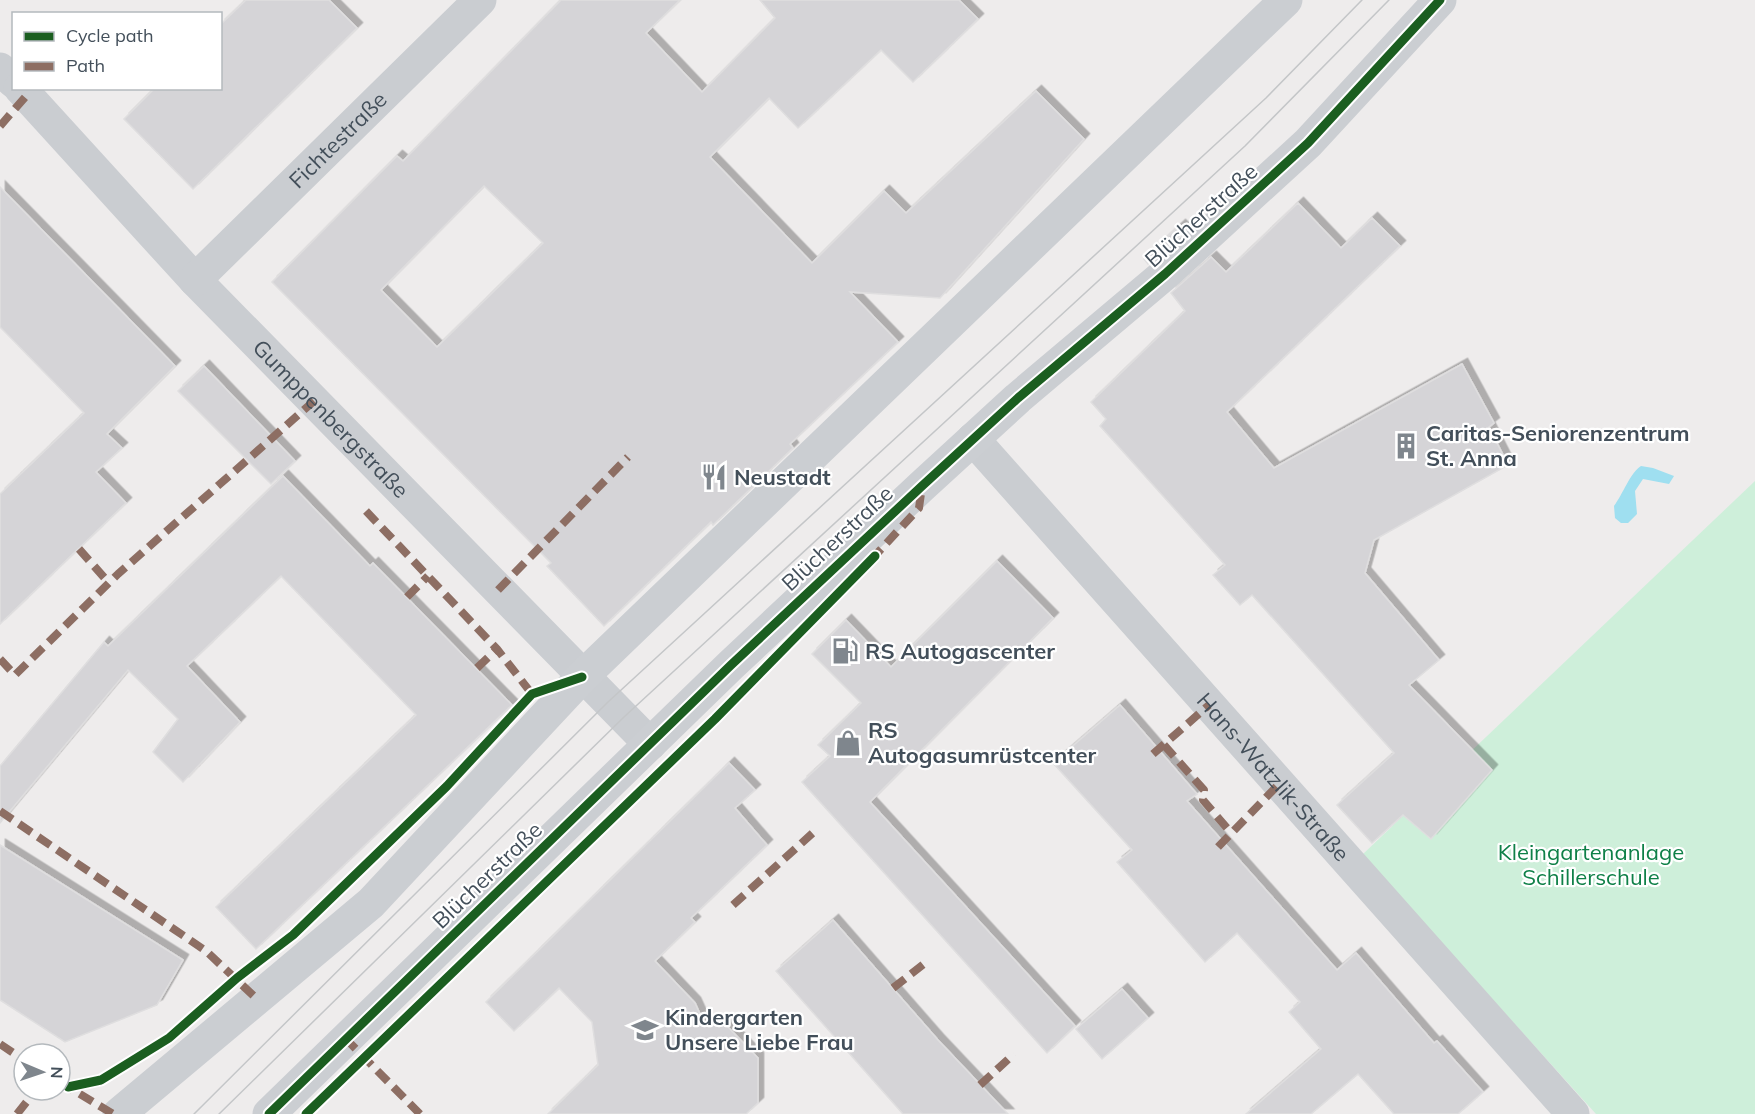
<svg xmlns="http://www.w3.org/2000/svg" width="1755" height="1114" font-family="Mulish,sans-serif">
	<defs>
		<filter id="shadow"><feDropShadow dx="5.5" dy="-5.5" stdDeviation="0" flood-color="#0004"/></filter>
	</defs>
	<rect width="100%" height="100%" fill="#eeecec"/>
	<polygon fill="#ceefda" points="1755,481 1755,1114 1596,1114 1362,855"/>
	<path fill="#9fdff0" d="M1641 466 1653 468 1674 476 1669 484 1643 479 1635 491 1637 514 1628 523H1621L1615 518 1614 506C1623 494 1630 473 1641 466Z"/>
	<g fill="#d5d4d7" stroke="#dfdedf" stroke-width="1.5" fill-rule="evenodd" filter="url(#shadow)">
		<polygon points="246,0 329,0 357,28 193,189 124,119 155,88 220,88 220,25"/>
		<path d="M561 0H680L646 33 702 92 775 18 760 0H959L978 19 913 82 881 50 798 128 769 98 710 157 812 263 884 191 906 213 1036 91 1084 139 940 298 850 292 898 342 790 444 793 448 713 525 711 522 604 626 547 566 551 563 272 282 397 156 403 161ZM484 186 543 243 437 347 381 290Z"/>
		<polygon points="0,187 175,366 107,434 122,448 96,472 126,503 0,624 0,494 84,413 0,327"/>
		<polygon points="1298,203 1341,248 1372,218 1400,246 1227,412 1274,468 1462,364 1494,423 1489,427 1508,465 1374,540 1365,573 1439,660 1409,685 1492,770 1431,839 1403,815 1372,843 1337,805 1394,753 1252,595 1240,605 1213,575 1225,565 1100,426 1106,419 1091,402 1185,311 1171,293 1211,257 1226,272"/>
		<polygon points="1180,225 1185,230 1148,264 1144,259"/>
		<polygon points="204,366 295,461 271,484 178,391"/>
		<polygon points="283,476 370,566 373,563 512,705 256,949 216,907 416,715 281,576 187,666 240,722 183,782 153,752 178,719 128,670 0,823 0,766 104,642 108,646"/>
		<polygon points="997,561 1053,618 870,802 1075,1026 1047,1053 802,782 830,756 818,745 861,703 812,654 846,620 891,667"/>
		<polygon points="1120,705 1197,794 1187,801 1337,970 1356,953 1434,1043 1437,1041 1483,1092 1458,1114 1394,1114 1358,1074 1311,1114 1246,1114 1321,1049 1289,1012 1300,1002 1237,933 1205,962 1117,862 1132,850 1053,763"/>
		<polygon points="729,763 755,790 735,808 767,845 691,918 695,922 655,961 695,1003 705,1025 726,1025 758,1058 758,1103 746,1114 548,1114 598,1065 592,1022 559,988 514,1031 486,1002"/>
		<polygon points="0,845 183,960 157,1005 65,1042 0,1000"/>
		<polygon points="833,920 938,1040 1008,1114 903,1114 776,971"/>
		<polygon points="1122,989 1148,1018 1102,1059 1076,1029"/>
	</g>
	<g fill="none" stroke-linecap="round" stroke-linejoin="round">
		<g stroke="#cacdd1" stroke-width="33">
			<polyline points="0,69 14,82"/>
			<path id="s1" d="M20 88 195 280 650 744"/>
			<path id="s2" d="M195 280 480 0"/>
			<path id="s3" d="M973 439 1573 1114"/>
		</g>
		<g stroke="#cbced2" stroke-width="33">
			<polyline points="119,1114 371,903 582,677 1286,0"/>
			<polyline points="269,1114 731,665 922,486 1018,398 1165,274 1308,143 1440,0"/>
		</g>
		<g stroke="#c4c6c8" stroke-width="1.5">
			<polyline points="194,1114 608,702 1266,98 1362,0"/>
			<polyline points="219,1114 624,717 1245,146 1389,0"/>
		</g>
		<g stroke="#8d6e63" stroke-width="8" stroke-dasharray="15 8" stroke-linecap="butt">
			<polyline points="0,126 27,95"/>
			<polyline points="366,511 497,649 532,694"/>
			<polyline points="79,549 109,583"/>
			<polyline points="871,560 919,508 922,486"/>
			<polyline points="498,590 628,457"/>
			<polyline points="407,597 428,576"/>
			<polyline points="0,659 15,675 118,574 314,401"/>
			<polyline points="477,668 497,649"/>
			<polyline points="1164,745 1204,790 1203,800 1232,834"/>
			<polyline points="1153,754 1209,705"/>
			<polyline points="0,811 206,951 257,999"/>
			<polyline points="1218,847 1279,784"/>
			<polyline points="733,905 815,831"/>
			<polyline points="893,988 929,960"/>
			<polyline points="345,1038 420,1114"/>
			<polyline points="0,1044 24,1060"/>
			<polyline points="60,1082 113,1114"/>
			<polyline points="980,1085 1014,1054"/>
			<polyline points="17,1114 36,1090"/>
		</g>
		<g stroke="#fff" stroke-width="13">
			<g id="cycleway">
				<polyline points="68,1087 101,1080 169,1038 237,978 293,935 447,786 532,694 582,677"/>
				<polyline points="269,1114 731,665 922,486 1018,398 1165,274 1308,143 1440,0"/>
				<polyline points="306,1114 715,719 875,556"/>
			</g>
		</g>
		<use href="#cycleway" stroke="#1b5e20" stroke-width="9"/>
	</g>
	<defs>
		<g id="building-bare" transform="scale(2.07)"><path d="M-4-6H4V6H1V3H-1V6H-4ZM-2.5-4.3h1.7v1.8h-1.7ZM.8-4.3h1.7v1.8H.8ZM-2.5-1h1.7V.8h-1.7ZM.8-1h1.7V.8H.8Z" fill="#7f868d" stroke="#fff" stroke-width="2.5" paint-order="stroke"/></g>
		<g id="restaurant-bare" transform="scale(2.07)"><path d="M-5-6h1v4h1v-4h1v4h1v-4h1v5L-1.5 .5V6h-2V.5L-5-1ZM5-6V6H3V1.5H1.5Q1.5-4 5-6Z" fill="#7f868d" stroke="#fff" stroke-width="2.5" paint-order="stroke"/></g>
		<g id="fuel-bare" transform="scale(2.07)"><path d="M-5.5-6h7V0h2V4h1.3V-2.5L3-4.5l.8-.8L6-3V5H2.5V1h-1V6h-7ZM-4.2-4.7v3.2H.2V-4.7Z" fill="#7f868d" stroke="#fff" stroke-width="2.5" paint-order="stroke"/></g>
		<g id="shop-bare" transform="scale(2.07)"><path d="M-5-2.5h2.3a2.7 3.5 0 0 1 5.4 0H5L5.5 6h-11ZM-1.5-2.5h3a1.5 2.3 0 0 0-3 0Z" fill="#7f868d" stroke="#fff" stroke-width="2.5" paint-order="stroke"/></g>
		<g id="school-bare" transform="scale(2.07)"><path d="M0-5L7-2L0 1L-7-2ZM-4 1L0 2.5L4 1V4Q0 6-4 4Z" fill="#7f868d" stroke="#fff" stroke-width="2.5" paint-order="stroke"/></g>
	</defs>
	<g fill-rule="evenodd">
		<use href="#building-bare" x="1406" y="446"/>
		<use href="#restaurant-bare" x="714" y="477"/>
		<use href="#fuel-bare" x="845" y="651"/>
		<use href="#shop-bare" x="848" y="743"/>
		<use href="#school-bare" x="645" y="1030"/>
	</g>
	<g text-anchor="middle" stroke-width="4.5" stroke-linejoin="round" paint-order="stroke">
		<g font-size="22" fill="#434f5a" stroke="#fff">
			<text dy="8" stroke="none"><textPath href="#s2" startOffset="200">Fichtestraße</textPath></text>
			<text transform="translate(1201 215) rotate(-42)" y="8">Blücherstraße</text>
			<text dy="8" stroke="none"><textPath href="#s1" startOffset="454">Gumppenbergstraße</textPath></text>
			<text transform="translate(837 538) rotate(-43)" y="8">Blücherstraße</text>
			<text dy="8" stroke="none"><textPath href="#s3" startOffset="452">Hans-Watzlik-Straße</textPath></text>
			<text transform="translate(487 875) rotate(-44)" y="8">Blücherstraße</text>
		</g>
		<g font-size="22" font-weight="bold" fill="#434f5a" stroke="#fff" text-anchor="start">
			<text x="1426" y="441">Caritas-Seniorenzentrum<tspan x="1426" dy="25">St. Anna</tspan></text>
			<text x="734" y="485">Neustadt</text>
			<text x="865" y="659">RS Autogascenter</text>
			<text x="868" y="738">RS<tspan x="868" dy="25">Autogasumrüstcenter</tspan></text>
			<text x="665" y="1025">Kindergarten<tspan x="665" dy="25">Unsere Liebe Frau</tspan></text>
		</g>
		<g font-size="22" fill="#0f8048" stroke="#fff">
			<text x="1591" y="860">Kleingartenanlage<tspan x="1591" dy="25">Schillerschule</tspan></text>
		</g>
	</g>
	<rect x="12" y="12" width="210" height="78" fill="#ffffff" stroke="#b4b9bd" stroke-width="1.5"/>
	<rect x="24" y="32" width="30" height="9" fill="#1b5e20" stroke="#b4b9bd" stroke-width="1.5"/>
	<text x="66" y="42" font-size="18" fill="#434f5a">Cycle path</text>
	<rect x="24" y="62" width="30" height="9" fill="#8d6e63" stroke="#b4b9bd" stroke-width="1.5"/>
	<text x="66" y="72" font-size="18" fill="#434f5a">Path</text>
	<g transform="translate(42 1072) rotate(92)"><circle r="28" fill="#ffffff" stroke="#b4b9bd" stroke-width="1.5"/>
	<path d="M0-4.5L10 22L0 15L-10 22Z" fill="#7f868d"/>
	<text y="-9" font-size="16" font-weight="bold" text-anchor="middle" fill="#434f5a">N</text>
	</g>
</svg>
